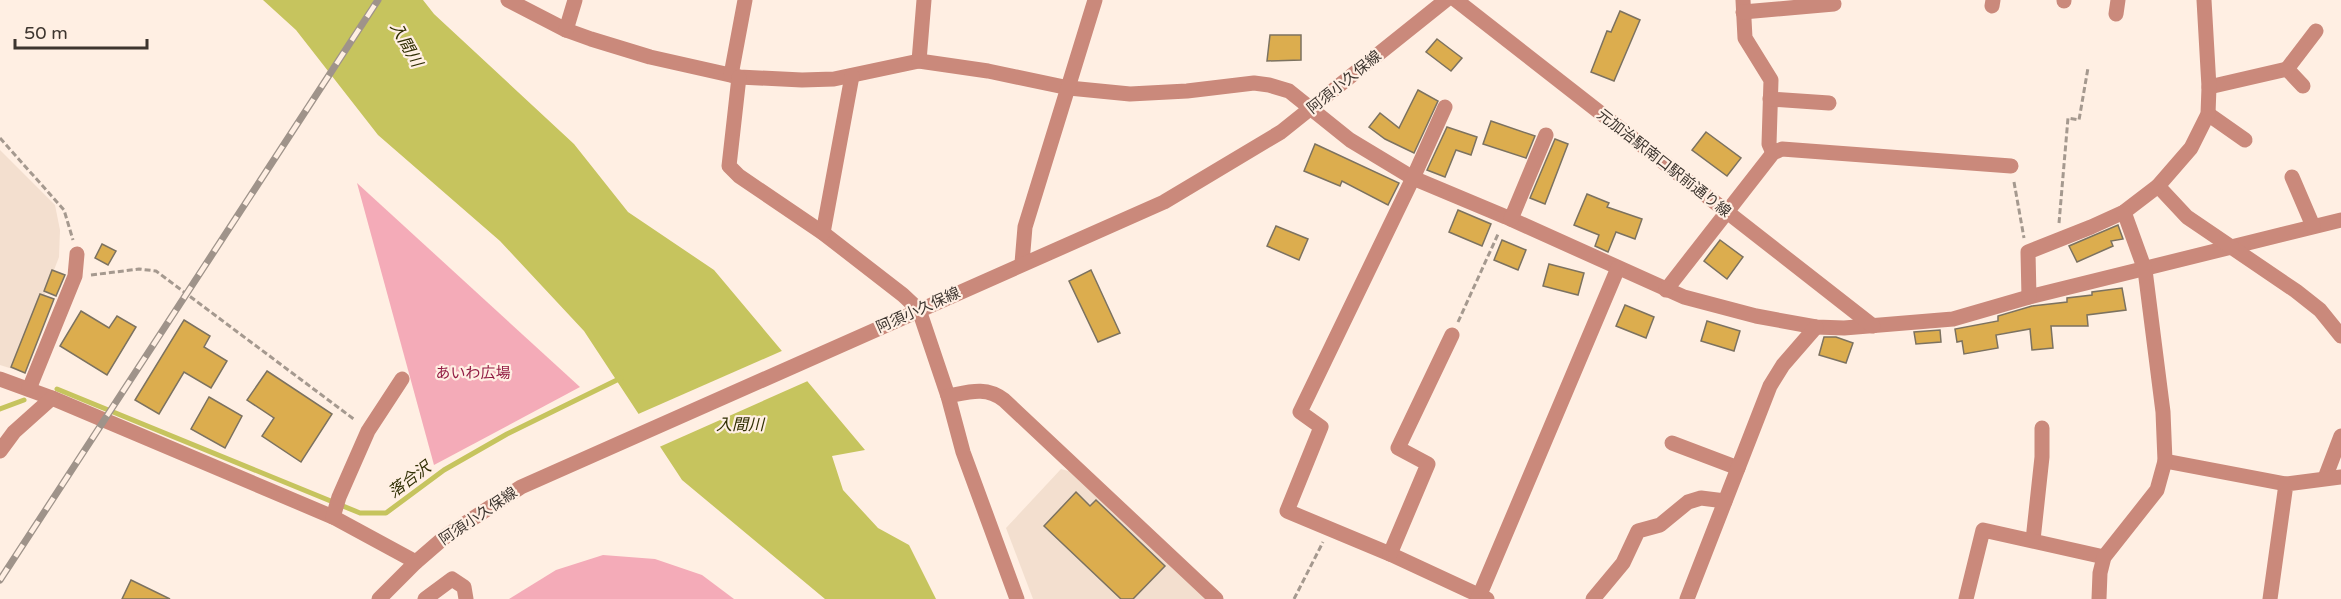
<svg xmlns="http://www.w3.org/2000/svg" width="2341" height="599" font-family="'Varela Round','Noto Sans JP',sans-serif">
	<rect width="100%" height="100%" fill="#ffefe3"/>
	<g fill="#f3dfcf">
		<polygon points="0,150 55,205 60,230 59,257 16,370 0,365"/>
		<polygon points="1061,469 1076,473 1211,599 1033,599 1006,528"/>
	</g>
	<g fill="#f4abb8">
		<polygon points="357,183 580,387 434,465"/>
		<polygon points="603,555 655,559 702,575 734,599 509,599 556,570"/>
	</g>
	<polygon fill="#c6c45e" points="263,0 423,0 434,14 574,144 628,212 714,270 865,450 832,456 843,490 878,528 909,545 936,599 825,599 682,480 584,331 500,241 378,135 296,30"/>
	<polygon fill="#ffefe3" points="784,350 810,380 657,448 636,415"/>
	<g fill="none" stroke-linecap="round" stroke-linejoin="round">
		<g stroke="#c6c45e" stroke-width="5">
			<polyline points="57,389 360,513 386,513 444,470 507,434 621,378"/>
			<polyline points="0,409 24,400"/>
		</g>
	</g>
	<g fill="#dcad4e" stroke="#7c7260" stroke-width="1.5">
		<polygon points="1620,11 1640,20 1614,81 1591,72 1607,31 1611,32"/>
		<polygon points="1270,35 1301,35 1301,60 1267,61"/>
		<polygon points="1437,39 1462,58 1451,71 1426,52"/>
		<polygon points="1418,90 1438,101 1414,153 1385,139 1369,127 1380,113 1399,128"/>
		<polygon points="1491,121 1535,136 1526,158 1483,144"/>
		<polygon points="1447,127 1477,137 1471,155 1456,150 1445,177 1427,170"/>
		<polygon points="1706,132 1741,158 1727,176 1692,150"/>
		<polygon points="1555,139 1568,144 1545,204 1530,198"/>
		<polygon points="1315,144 1399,183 1388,205 1342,181 1340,186 1304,171"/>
		<polygon points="1587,194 1609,203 1607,207 1642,219 1635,239 1616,232 1608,252 1595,246 1599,235 1574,225"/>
		<polygon points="1458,210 1491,224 1482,246 1449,232"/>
		<polygon points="2118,225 2123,239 2111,241 2113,246 2077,262 2069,246"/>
		<polygon points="1276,226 1308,239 1299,260 1267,246"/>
		<polygon points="1502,240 1526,250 1518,270 1494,260"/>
		<polygon points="1720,240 1743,257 1727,279 1704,261"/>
		<polygon points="102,244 116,251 108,265 95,258"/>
		<polygon points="1549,264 1584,273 1578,295 1543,286"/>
		<polygon points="52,270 65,275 56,296 44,291"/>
		<polygon points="1091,270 1120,333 1098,342 1069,281"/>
		<polygon points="2122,288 2126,310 2087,315 2088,326 2051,326 2053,348 2032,350 2030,329 1996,335 1998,348 1964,354 1962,341 1957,342 1955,329 1998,321 1998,316 2032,306 2067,302 2067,298 2092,295 2092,292"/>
		<polygon points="40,294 54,299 25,373 11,367"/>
		<polygon points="1625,305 1654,317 1646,338 1616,326"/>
		<polygon points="81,311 109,328 117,316 136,327 107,375 60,346"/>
		<polygon points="184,320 210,336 204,347 227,361 211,388 184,372 159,414 135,400"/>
		<polygon points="1707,321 1740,331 1734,351 1701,341"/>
		<polygon points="1940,330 1941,342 1916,344 1914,332"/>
		<polygon points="1824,337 1836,337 1853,343 1846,363 1819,355"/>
		<polygon points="267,371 332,414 301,462 262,436 274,418 247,400"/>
		<polygon points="209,397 242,416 225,448 191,429"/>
		<polygon points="1076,492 1090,506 1096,500 1165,566 1133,599 1121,599 1044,526"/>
		<polygon points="131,580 170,599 122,599"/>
	</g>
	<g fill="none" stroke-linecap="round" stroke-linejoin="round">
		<g stroke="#a5998f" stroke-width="3" stroke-dasharray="6 3" stroke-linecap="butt">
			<polyline points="0,138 64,210 73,240"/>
			<polyline points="2014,182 2024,238"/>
			<polyline points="2059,223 2068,118 2079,120 2088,68"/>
			<polyline points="91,275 139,269 156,271 355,420"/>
			<polyline points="1458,322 1499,232"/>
			<polyline points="1294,599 1323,542"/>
		</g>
		<g stroke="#ca897b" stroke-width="15">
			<polyline points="508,0 566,30 591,39 650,57 739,77 802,80 834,79 919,61 988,71 1069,88 1130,94 1187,91 1254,83 1269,85 1289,91 1350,140 1413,178 1506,217 1684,297 1756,316 1816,327 1844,328 1953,319 2029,297 2341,220"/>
			<polyline points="1456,0 1873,326"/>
			<polyline points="1743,0 1745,38 1771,80 1769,144 1773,153"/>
			<polyline points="2064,1 2064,0"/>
			<polyline points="1992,6 1993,0"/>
			<polyline points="1743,12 1834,4"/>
			<polyline points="2116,14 2118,0"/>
			<polyline points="566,30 575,0"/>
			<polyline points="919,61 924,0"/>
			<polyline points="731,75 745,0"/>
			<polyline points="739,77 729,166 739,176 823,233 903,295 919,310 948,396 963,452 1017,599"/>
			<polyline points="2303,86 2287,69 2316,31"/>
			<polyline points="2209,87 2287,69"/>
			<polyline points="1770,99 1829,103"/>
			<polyline points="1445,107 1413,178 1300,412 1321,427 1287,511 1390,554 1487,599"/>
			<polyline points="2208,114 2245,140"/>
			<polyline points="2292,177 2313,226"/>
			<polyline points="2158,186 2187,217 2296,291 2320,310 2341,336"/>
			<polyline points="1511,219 1546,135"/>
			<polyline points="823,233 852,76"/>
			<polyline points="1022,263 1025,227 1095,0"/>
			<polyline points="1666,290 1773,153 1782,149 2011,166"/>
			<polyline points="2029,297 2028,252 2091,227 2124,212 2158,186 2191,148 2208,114 2209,87 2204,0"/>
			<polyline points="0,379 52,398 333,517 416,562"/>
			<polyline points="29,389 75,276 77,254"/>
			<path d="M948 396C969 392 986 386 1004 400L1216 599"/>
			<polyline points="1672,443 1738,468"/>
			<polyline points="0,451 14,432 52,398"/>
			<polyline points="2165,461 2286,484"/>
			<polyline points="2325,478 2341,436"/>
			<polyline points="333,517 339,497 368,431 402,379"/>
			<polyline points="2033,540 2042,457 2042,428"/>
			<polyline points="1390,554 1428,464 1398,448 1452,335"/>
			<polyline points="379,599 416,562 446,536 521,487 1164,202 1281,132 1446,0"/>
			<polyline points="425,599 452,579 464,587 466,599"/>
			<polyline points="1478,599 1618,268"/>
			<polyline points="1593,599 1623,563 1638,531 1660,525 1688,502 1701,498 1725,501"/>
			<polyline points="1687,599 1770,386 1783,365 1816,327"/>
			<polyline points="1966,599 1983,530 2104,557"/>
			<polyline points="2099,599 2100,573 2104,557 2157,490 2165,461 2163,412 2145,270 2124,212"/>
			<polyline points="2270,599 2286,484 2341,477"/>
		</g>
		<g stroke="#9f938a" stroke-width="7">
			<polyline id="rail" points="0,580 378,0"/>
		</g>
		<use href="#rail" stroke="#ffefe3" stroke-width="4.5" stroke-dasharray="14" stroke-linecap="butt"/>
	</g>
	<g text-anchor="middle" stroke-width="4.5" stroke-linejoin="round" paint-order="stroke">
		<g font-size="15" fill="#3d352f" stroke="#ffefe3">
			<text transform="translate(1344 82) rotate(-39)" y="5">阿須小久保線</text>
			<text transform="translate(1664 163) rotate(38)" y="5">元加治駅南口駅前通り線</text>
			<text transform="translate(918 310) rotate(-24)" y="5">阿須小久保線</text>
			<text transform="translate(478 516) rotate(-34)" y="5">阿須小久保線</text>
		</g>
		<g font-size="15" fill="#911a42" stroke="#ffefe3">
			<text x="473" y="378">あいわ広場</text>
		</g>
		<g font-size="16" font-style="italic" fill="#312f03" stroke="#ffefe3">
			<text transform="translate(407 44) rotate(61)" y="6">入間川</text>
			<text x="740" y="430">入間川</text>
			<text transform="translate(409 479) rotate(-37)" y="6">落合沢</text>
		</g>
	</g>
	<path d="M15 39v9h132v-9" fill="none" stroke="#3d352f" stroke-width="3"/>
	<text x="24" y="39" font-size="18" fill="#3d352f" stroke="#ffefe3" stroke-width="4.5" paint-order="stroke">50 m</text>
</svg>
